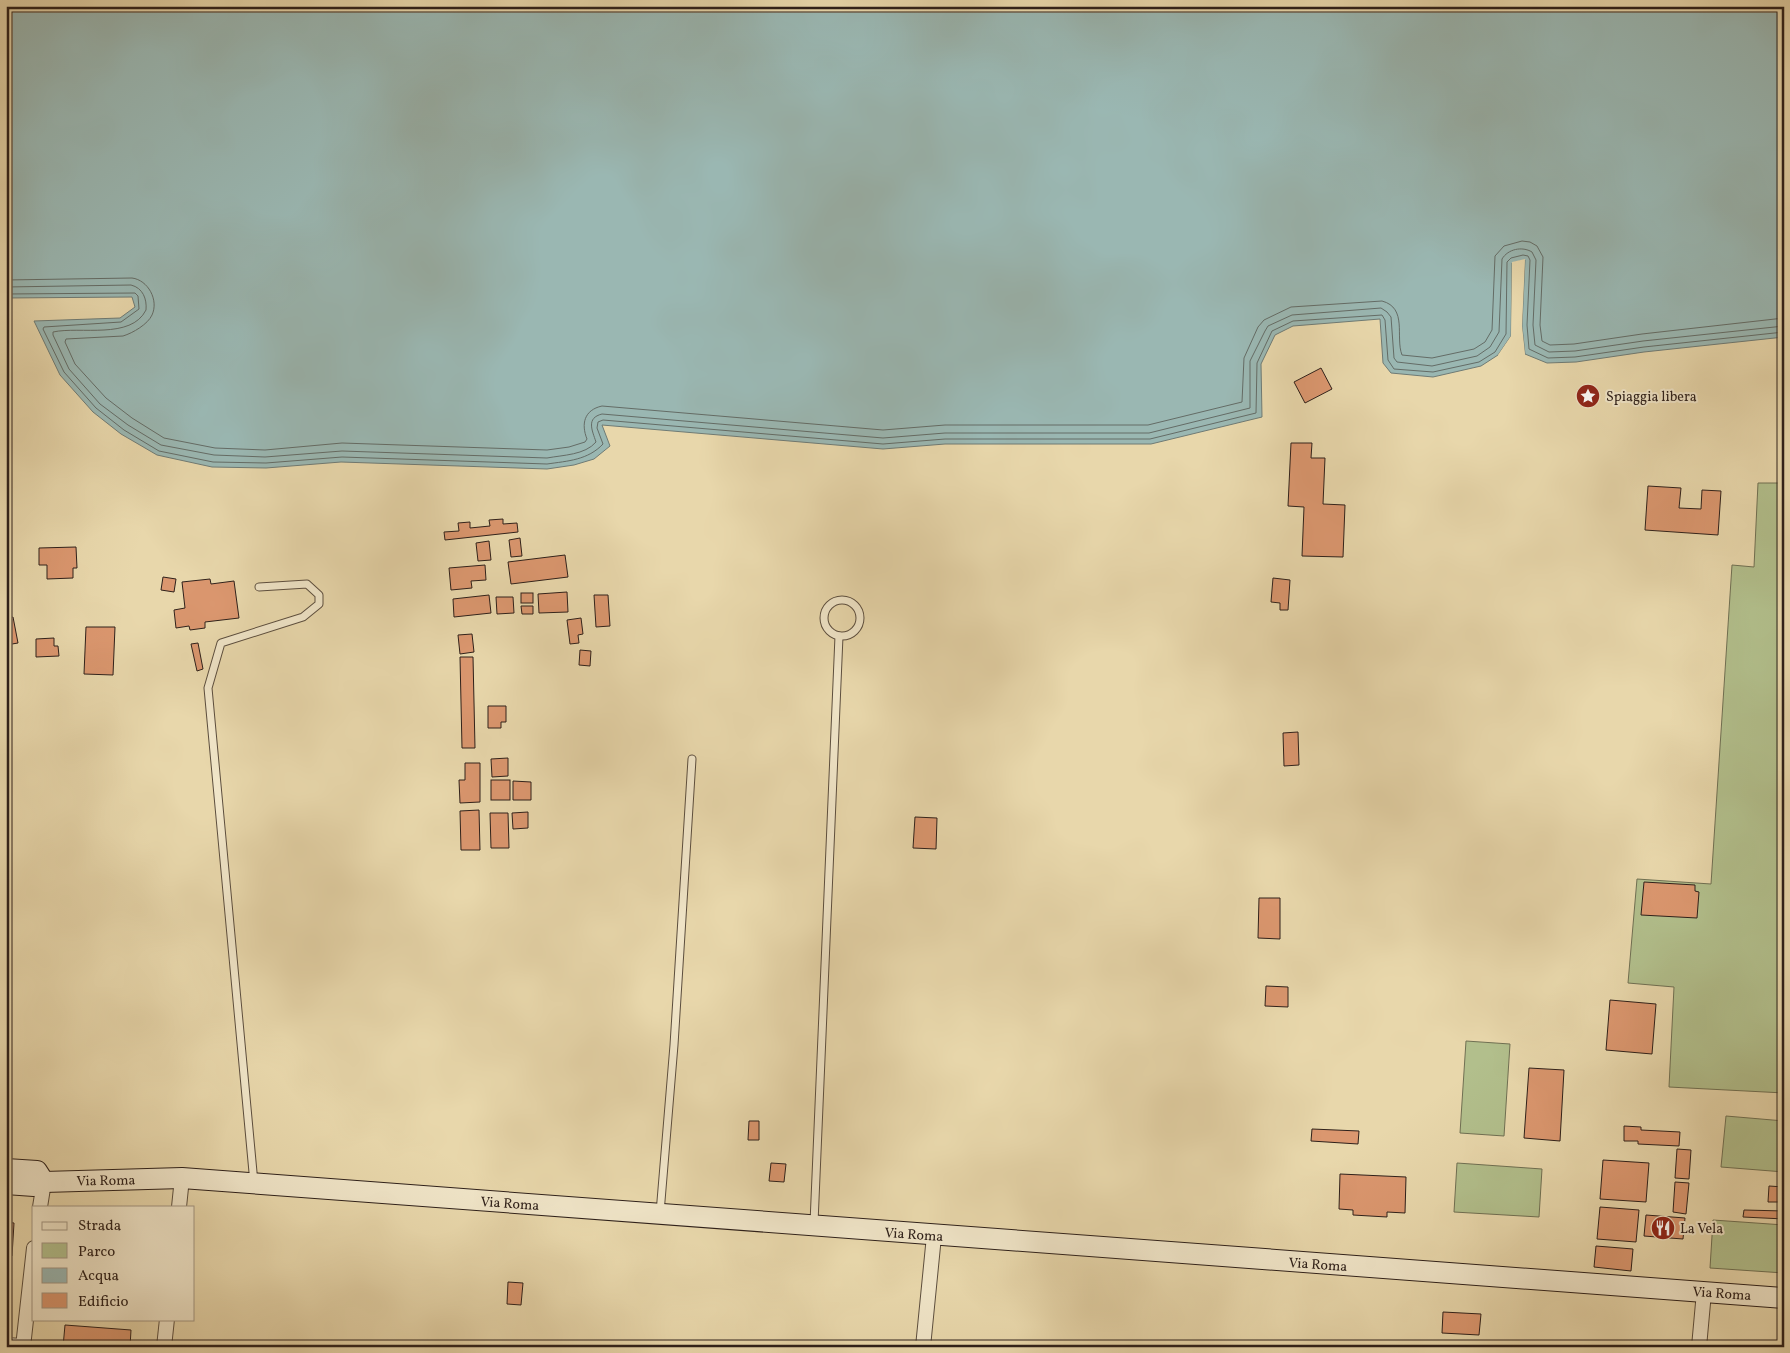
<svg xmlns="http://www.w3.org/2000/svg" width="1790" height="1353" font-family="Vollkorn,serif">
	<rect width="100%" height="100%" fill="#e8d7ab"/>
	<filter id="stains"><feTurbulence type="fractalNoise" baseFrequency=".004" numOctaves="4"/><feColorMatrix values="0 0 0 0 .2 0 0 0 0 .09 0 0 0 0 .02 0 0 0 .5 -.17"/></filter>
	<radialGradient id="worn" r=".72"><stop offset=".6" stop-color="#630" stop-opacity="0"/><stop offset="1" stop-color="#630" stop-opacity=".3"/></radialGradient>
	<g fill="#b2bf8c" stroke="#707053">
		<polygon points="1758,483 1784,483 1784,1093 1669,1087 1674,987 1628,983 1637,879 1711,884 1732,565 1754,567"/>
		<polygon points="1466,1041 1510,1044 1504,1136 1460,1133"/>
		<polygon points="1726,1116 1784,1121 1784,1172 1721,1167"/>
		<polygon points="1457,1163 1542,1169 1539,1217 1454,1212"/>
		<polygon points="1713,1220 1784,1225 1784,1273 1710,1268"/>
	</g>
	<polygon fill="#9ab7b2" stroke="#6f7b75" points="6,6 1784,6 1784,337 1644,352 1576,362 1547,363 1525,354 1522,326 1525,260 1512,263 1511,336 1498,355 1481,366 1433,377 1391,373 1383,363 1380,319 1293,326 1275,335 1261,364 1262,417 1151,444 945,444 883,449 602,425 610,446 594,459 574,465 547,469 341,462 266,468 212,467 157,455 121,434 93,412 60,375 34,321 120,318 135,307 132,297 6,298"/>
	<polygon fill="#e8d7ab" points="1525,259 1522,326 1525,354 1522,354 1519,326 1522,263 1515,264 1513,337 1501,355 1498,355 1511,336 1512,262"/>
	<g fill="none" stroke-linecap="round" stroke-linejoin="round">
		<g stroke="#646c66" stroke-width="1">
			<path d="M6 280 132 278C148 280 159 300 152 315 148 324 133 333 123 336L66 339 65 342 75 364 106 398 132 418 164 438 215 448 265 450 342 443 547 450 569 447 585 442 587 439C581 424 584 410 602 406L883 430 945 425H1148L1242 402 1244 358 1258 327 1264 320 1291 307 1382 301C1408 308 1395 337 1402 355L1432 358 1474 349 1485 342 1492 330 1495 256 1504 246 1522 241 1530 242 1537 246 1543 257 1540 325 1542 341 1550 345 1574 344 1642 334 1784 318"/>
			<path d="M6 287 131 285C143 288 147 299 146 310 131 340 80 326 53 332V335L69 369 100 404 128 425 161 445 214 455 265 457 342 451 547 458C563 455 585 455 596 442 592 430 586 418 602 414L883 438 945 433H1149L1250 408V361L1265 331 1268 326 1292 315 1381 308 1387 312 1391 317 1394 358 1397 362 1432 366 1477 356 1490 347 1499 332 1502 259C1508 249 1522 246 1532 252L1536 260 1533 325 1535 345 1549 352 1575 351 1643 341 1784 326"/>
			<path d="M6 294 135 293 138 296 139 309 121 322 44 327 43 329 64 372 96 408 124 430 159 451 213 462 266 463 342 457 547 464C568 461 588 460 603 444L597 428 598 422 603 420 883 444 945 439H1150L1256 413 1257 363 1272 331 1293 321 1382 315 1385 320 1388 360 1394 369 1433 372 1479 362 1495 352 1506 334 1507 262 1511 258 1523 255 1528 256 1530 260 1527 325 1529 349 1548 358 1575 357 1644 347 1784 332"/>
		</g>
	</g>
	<g fill="#db976f" stroke="#2e201a">
		<polygon points="1321,368 1332,389 1305,403 1294,382"/>
		<polygon points="1291,443 1312,443 1311,458 1325,458 1323,504 1345,505 1343,557 1302,556 1304,507 1288,506"/>
		<polygon points="1648,486 1681,488 1679,508 1701,509 1702,490 1721,491 1718,535 1645,530"/>
		<polygon points="503,519 503,524 517,523 518,532 445,540 444,532 459,531 458,523 470,522 470,528 490,526 489,520"/>
		<polygon points="520,538 522,556 511,557 509,540"/>
		<polygon points="489,541 491,560 478,561 476,543"/>
		<polygon points="76,547 77,568 73,568 73,578 47,579 47,565 39,565 39,548"/>
		<polygon points="565,555 568,577 511,584 508,562"/>
		<polygon points="485,565 486,580 471,581 472,588 451,590 449,568"/>
		<polygon points="163,577 176,579 174,592 161,590"/>
		<polygon points="1273,578 1290,580 1288,610 1280,610 1280,603 1271,602"/>
		<polygon points="210,579 211,584 234,581 239,618 205,622 205,628 190,630 189,626 176,628 174,610 185,608 182,582"/>
		<polygon points="567,592 568,612 539,613 538,594"/>
		<rect x="521" y="593" width="12" height="10"/>
		<polygon points="489,595 491,613 454,617 453,599"/>
		<polygon points="594,595 608,595 610,626 596,627"/>
		<polygon points="496,597 513,597 514,613 497,614"/>
		<polygon points="521,606 533,606 533,614 522,614"/>
		<polygon points="13,617 18,643 6,645 6,619"/>
		<polygon points="581,618 583,634 578,635 579,643 570,644 567,620"/>
		<polygon points="86,627 115,627 113,675 84,674"/>
		<polygon points="472,634 474,652 460,654 458,635"/>
		<polygon points="54,638 54,646 58,646 59,656 36,657 36,639"/>
		<polygon points="198,643 203,669 197,671 191,644"/>
		<polygon points="580,650 591,651 590,666 579,665"/>
		<polygon points="460,657 473,657 475,748 462,748"/>
		<polygon points="488,706 506,706 506,722 501,722 501,728 488,728"/>
		<polygon points="1298,732 1299,765 1284,766 1283,733"/>
		<polygon points="508,758 508,776 492,777 491,759"/>
		<polygon points="465,763 480,763 480,802 460,803 459,780 465,780"/>
		<rect x="491" y="780" width="19" height="20"/>
		<polygon points="513,781 531,782 531,800 513,800"/>
		<polygon points="479,810 480,850 461,850 460,811"/>
		<polygon points="528,812 528,828 513,829 512,813"/>
		<polygon points="490,813 508,813 509,848 491,848"/>
		<polygon points="915,817 937,818 936,849 913,848"/>
		<polygon points="1644,882 1695,885 1695,891 1699,892 1697,918 1641,915"/>
		<polygon points="1259,898 1280,898 1280,939 1258,938"/>
		<polygon points="1266,986 1288,987 1288,1007 1265,1006"/>
		<polygon points="1610,1000 1656,1004 1652,1054 1606,1050"/>
		<polygon points="1529,1068 1564,1070 1560,1141 1524,1138"/>
		<polygon points="749,1121 759,1121 759,1140 748,1140"/>
		<polygon points="1624,1126 1641,1127 1641,1130 1680,1132 1679,1146 1638,1144 1638,1141 1624,1141"/>
		<polygon points="1312,1129 1359,1131 1358,1144 1311,1141"/>
		<polygon points="1677,1149 1691,1150 1689,1179 1675,1178"/>
		<polygon points="1603,1160 1649,1163 1646,1202 1600,1199"/>
		<polygon points="771,1163 786,1164 784,1182 769,1181"/>
		<polygon points="1340,1174 1406,1177 1405,1213 1387,1212 1387,1217 1353,1215 1353,1210 1339,1209"/>
		<polygon points="1675,1182 1689,1183 1686,1214 1673,1212"/>
		<polygon points="1769,1186 1784,1187 1784,1202 1768,1202"/>
		<polygon points="1600,1207 1639,1210 1636,1242 1597,1239"/>
		<polygon points="1744,1210 1784,1211 1784,1219 1743,1217"/>
		<polygon points="1646,1215 1685,1218 1683,1239 1644,1236"/>
		<polygon points="6,1222 14,1223 12,1256 6,1255"/>
		<polygon points="1596,1246 1633,1249 1631,1271 1594,1267"/>
		<polygon points="6,1275 11,1276 9,1315 6,1314"/>
		<polygon points="508,1282 523,1283 521,1305 507,1304"/>
		<polygon points="1443,1312 1481,1314 1479,1335 1442,1333"/>
		<polygon points="65,1325 131,1330 130,1347 63,1347"/>
	</g>
	<g fill="none" stroke-linecap="round" stroke-linejoin="round">
		<g stroke="#5c4e3e" stroke-width="9">
			<g id="lane">
				<circle cx="842" cy="618" r="18"/>
				<polyline points="254,1183 208,688 221,643 303,617 319,604 319,595 307,584 259,587"/>
				<polyline points="660,1213 674,1045 692,759"/>
				<polyline points="814,1223 839,636"/>
			</g>
		</g>
		<g stroke="#5c4e3e" stroke-width="16">
			<g id="street">
				<polyline points="40,1207 44,1182"/>
				<polyline points="179,1207 182,1178"/>
				<polyline points="6,1345 23,1346"/>
				<polyline points="23,1347 34,1248"/>
				<polyline points="164,1347 167,1319"/>
				<polyline points="923,1347 934,1236"/>
				<polyline points="1699,1347 1704,1292"/>
			</g>
		</g>
		<g stroke="#2e201a" stroke-width="22">
			<g id="secondary">
				<polyline points="6,1169 37,1171 44,1182"/>
				<polyline points="6,1184 34,1186 44,1182 182,1178 1784,1298"/>
			</g>
		</g>
		<use href="#lane" stroke="#f0e5c8" stroke-width="7"/>
		<use href="#street" stroke="#f0e5c8" stroke-width="14"/>
		<use href="#secondary" stroke="#f0e5c8" stroke-width="20"/>
	</g>
	<defs>
		<g id="sight-disc" transform="scale(1.25)"><circle r="9.5" fill="#8f2418" stroke="#f0e5c8"/><path d="M0-6L1.8-2.2L6-1.7L2.9 1.2L3.7 5.4L0 3.3L-3.7 5.4L-2.9 1.2L-6-1.7L-1.8-2.2Z" fill="#fff"/></g>
		<g id="restaurant-disc" transform="scale(1.25)"><circle r="9.5" fill="#8f2418" stroke="#f0e5c8"/><path d="M-5-6h1v4h1v-4h1v4h1v-4h1v5L-1.5 .5V6h-2V.5L-5-1ZM5-6V6H3V1.5H1.5Q1.5-4 5-6Z" fill="#fff"/></g>
	</defs>
	<g fill-rule="evenodd">
		<use href="#sight-disc" x="1588" y="396"/>
		<use href="#restaurant-disc" x="1663" y="1228"/>
	</g>
	<g text-anchor="middle" stroke-width="4" stroke-linejoin="round" paint-order="stroke">
		<g font-size="14" fill="#2e201a" stroke="#f0e5c8" text-anchor="start">
			<text x="1606" y="401">Spiaggia libera</text>
			<text x="1680" y="1233">La Vela</text>
		</g>
		<g font-size="14" fill="#2e201a" stroke="#f0e5c8">
			<text transform="translate(106 1180) rotate(-1)" y="5">Via Roma</text>
			<text transform="translate(510 1203) rotate(4)" y="5">Via Roma</text>
			<text transform="translate(914 1234) rotate(4)" y="5">Via Roma</text>
			<text transform="translate(1318 1264) rotate(4)" y="5">Via Roma</text>
			<text transform="translate(1722 1293) rotate(4)" y="5">Via Roma</text>
		</g>
	</g>
	<rect width="1790" height="1353" fill="none" stroke="#e8d7ab" stroke-width="25"/>
	<rect x="8" y="8" width="1775" height="1338" fill="none" stroke="#2e201a" stroke-width="2.5"/>
	<rect x="12" y="12" width="1765" height="1328" fill="none" stroke="#2e201a"/>
	<rect x="32" y="1206" width="162" height="115" fill="#f0e5c8" stroke="#a29682"/>
	<rect x="42" y="1222" width="25" height="8" fill="#f0e5c8" stroke="#a29682"/>
	<text x="78" y="1230" font-size="15" fill="#2e201a">Strada</text>
	<rect x="42" y="1243" width="25" height="15" fill="#b2bf8c" stroke="#a29682"/>
	<text x="78" y="1256" font-size="15" fill="#2e201a">Parco</text>
	<rect x="42" y="1268" width="25" height="15" fill="#9ab7b2" stroke="#a29682"/>
	<text x="78" y="1280" font-size="15" fill="#2e201a">Acqua</text>
	<rect x="42" y="1293" width="25" height="15" fill="#db976f" stroke="#a29682"/>
	<text x="78" y="1306" font-size="15" fill="#2e201a">Edificio</text>
	<rect width="100%" height="100%" filter="url(#stains)"/>
	<rect width="100%" height="100%" fill="url(#worn)"/>
</svg>
